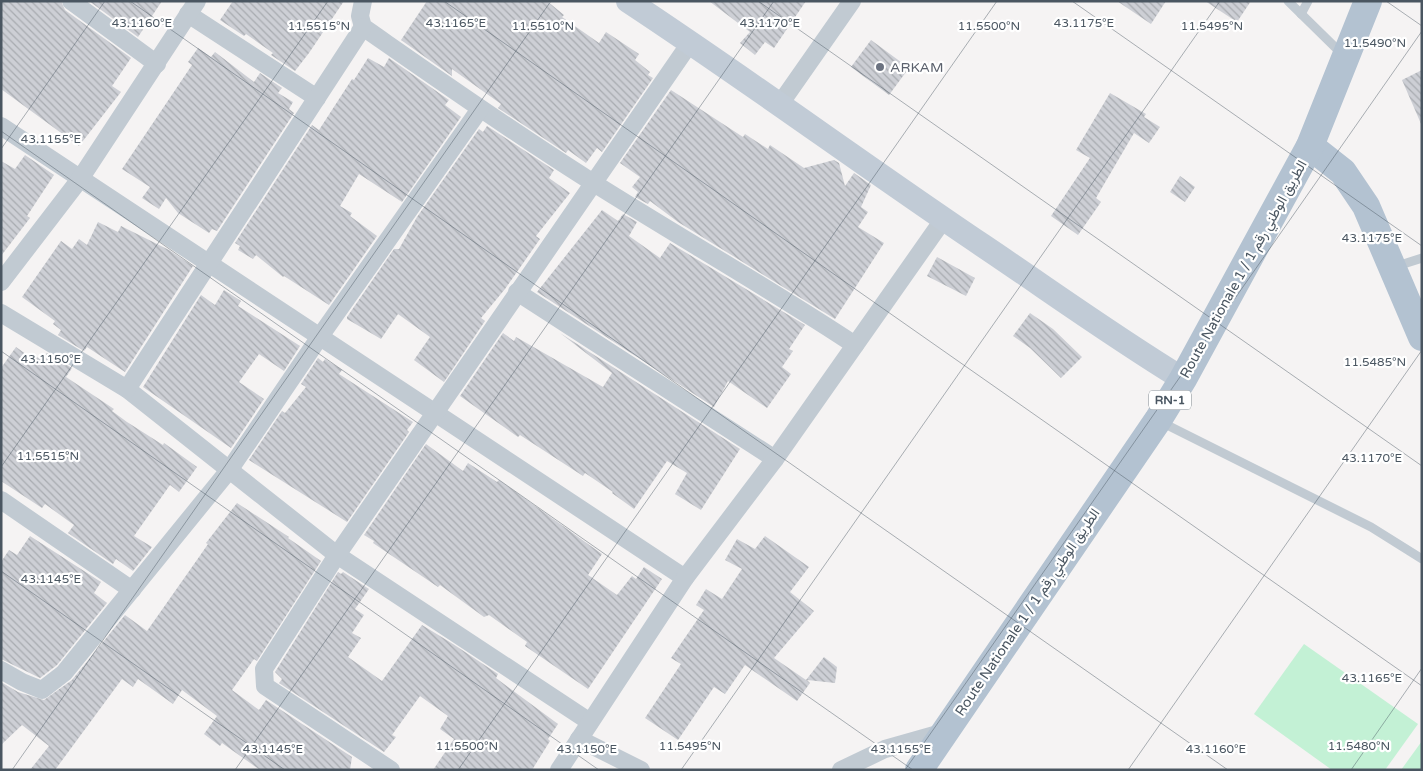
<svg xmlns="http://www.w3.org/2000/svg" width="1423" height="771" font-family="'Varela Round',Vazirmatn,sans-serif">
	<defs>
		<pattern id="building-back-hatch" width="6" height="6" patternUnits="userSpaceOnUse" patternTransform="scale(1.25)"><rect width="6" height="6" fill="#cdcfd5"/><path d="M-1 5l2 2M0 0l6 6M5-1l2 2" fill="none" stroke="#a8abb0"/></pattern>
	</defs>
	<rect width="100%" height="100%" fill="#f5f3f3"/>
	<g fill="#c3f1d5">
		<polygon points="1304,644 1418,724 1385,770 1332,770 1254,714"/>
		<polygon points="1422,741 1422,770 1401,770"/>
	</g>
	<g fill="url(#building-back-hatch)">
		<polygon points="1,1 61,1 65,10 131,58 112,86 121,92 79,146 1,89"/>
		<polygon points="89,1 162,1 138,37"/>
		<polygon points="233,1 344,1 309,53 295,71 271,55 273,53 246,34 244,36 220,20"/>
		<polygon points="427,1 547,1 564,15 562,17 599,43 606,32 639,54 635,60 650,72 648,75 653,78 602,152 597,148 586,163 568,150 566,153 498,108 501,104 452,69 452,76 401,40"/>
		<polygon points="709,1 806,1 774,48 765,42 755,55 740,43 750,32"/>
		<polygon points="1117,1 1166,1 1151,24"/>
		<polygon points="1205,1 1251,1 1237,22"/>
		<polygon points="871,40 909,68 889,95 851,67"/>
		<polygon points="198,48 211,57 215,52 254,82 260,73 282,88 278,93 293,102 289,109 294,113 217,231 212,229 209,233 178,213 166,198 159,209 142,198 150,187 122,169 192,65 188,62"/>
		<polygon points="368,58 384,67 389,58 449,100 445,105 461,117 402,202 359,174 340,206 352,213 350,216 377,236 329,305 284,276 283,277 256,255 253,259 238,250 240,246 235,243 312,125 319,130 352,79 354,80"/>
		<polygon points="1422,70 1422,126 1402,80"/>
		<polygon points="671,90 743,137 745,134 768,149 770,145 804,168 834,160 839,163 845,186 854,173 871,185 861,207 868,212 858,227 884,243 835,319 678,222 650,201 648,204 635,197 638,192 632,187 640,177 620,163"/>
		<polygon points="1110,93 1146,114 1144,117 1160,127 1149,143 1134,133 1096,198 1101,202 1078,235 1051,216 1090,158 1076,150"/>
		<polygon points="487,126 554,170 549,178 570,193 536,236 540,239 505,289 481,318 485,321 444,382 414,360 430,337 398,314 381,339 347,319 347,317 394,249 399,249 417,217 479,129 483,132"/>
		<polygon points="25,155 54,175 27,216 30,218 1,256 1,161 15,169"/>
		<polygon points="1180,176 1195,187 1185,202 1170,192"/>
		<polygon points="602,210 618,221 623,214 637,222 629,236 660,258 670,243 805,325 789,349 793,351 782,367 791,374 767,408 728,381 714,407 537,292"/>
		<polygon points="98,222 118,232 121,226 169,250 193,266 125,372 87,347 84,351 58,335 61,330 53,324 55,321 22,297 61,241 72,249 79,239 87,245"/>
		<polygon points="937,257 975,278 966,296 927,276"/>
		<polygon points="224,290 241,301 238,306 300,346 284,371 259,354 239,382 264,399 231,448 143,387 201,295 215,305"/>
		<polygon points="1030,313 1053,329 1082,357 1061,378 1030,348 1013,336"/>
		<polygon points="503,333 514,341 516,337 603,387 612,373 560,333 740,449 701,510 675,494 687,473 667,461 634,509 612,493 613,492 585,473 583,476 520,435 518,437 460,396"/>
		<polygon points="16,347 30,357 32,354 42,360 47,353 72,368 66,377 114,409 112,411 127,422 163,445 164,443 197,467 179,492 170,485 134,536 152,547 133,571 116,559 113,564 68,533 74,525 45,504 42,508 1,481 1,368"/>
		<polygon points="318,358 323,362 325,359 342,370 339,374 413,422 407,430 409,432 347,522 249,460 282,411 285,413 306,387 301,384"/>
		<polygon points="426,444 463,471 468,463 497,482 499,480 602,554 588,575 617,595 632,576 636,579 644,567 662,579 588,689 525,646 527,642 489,615 484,617 440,585 438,587 373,543 374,541 364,535"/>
		<polygon points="237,503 289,537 288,538 321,561 257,661 254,659 232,690 259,710 266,700 352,757 350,770 260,770 222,743 220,746 204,734 217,716 182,690 173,704 138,679 133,687 122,679 55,770 30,770 49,746 22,725 1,745 1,682 18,692 44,700 72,680 125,615 147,631 199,557 208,544 206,543"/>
		<polygon points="30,536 101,582 94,593 107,603 57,665 40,678 1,659 1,562 9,550 17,555"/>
		<polygon points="765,536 809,567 790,592 814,611 774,658 806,680 824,657 837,667 835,683 807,680 810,683 797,701 745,665 725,694 714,687 678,740 645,718 681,664 671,658 704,610 696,605 706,589 722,599 742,569 725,560 737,539 755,549"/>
		<polygon points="338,572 341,574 343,572 369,589 355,609 364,615 352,633 361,638 348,657 382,681 422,625 453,644 498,674 496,678 558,724 548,739 550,741 532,770 433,770 454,739 440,729 448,716 420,696 392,735 396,737 384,752 279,683 282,679 275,672"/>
	</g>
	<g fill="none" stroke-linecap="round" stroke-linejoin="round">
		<g stroke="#c1cad2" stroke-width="9">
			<polyline points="1288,1 1343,55"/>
			<polyline points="1301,14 1308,1"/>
			<polyline points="1394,267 1422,258"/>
			<polyline points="1161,422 1371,527 1422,559"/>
		</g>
		<g stroke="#c1cad2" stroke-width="18">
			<polyline points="71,1 157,64"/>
			<path d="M363 1 360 16 363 27C439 80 514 133 592 182 679 237 769 288 855 345"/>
			<polyline points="188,14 317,98"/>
			<polyline points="780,104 852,1"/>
			<polyline points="1,126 685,578"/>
			<polyline points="1,282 80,179 197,1"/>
			<polyline points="517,292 775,459"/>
			<polyline points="1,313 127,389 337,555 590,722"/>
			<polyline points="127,389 363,27"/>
			<polyline points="1,500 132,590"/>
			<polyline points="1,670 22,682 42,690 64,673 230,469 321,335 480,109"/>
			<polyline points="579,739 641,770"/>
			<polyline points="391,770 265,686 264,669 337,555 690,43"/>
			<polyline points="559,770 685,578 775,459 943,220"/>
			<polyline points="841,770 885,749 945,732"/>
		</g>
		<path stroke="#c1cbd6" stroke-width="24" d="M628 1C748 80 863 165 982 245 1049 290 1114 337 1183 379"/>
		<g stroke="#b3c2d1" stroke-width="28">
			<polyline points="1310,146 1343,172 1366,206 1422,337"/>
			<polyline points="919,770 1158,420 1183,379 1310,146 1368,1"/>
		</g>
	</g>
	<path fill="none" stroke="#4a5661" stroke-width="1" stroke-opacity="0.45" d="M130 1 1228 770M444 1 1422 686M758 1 1422 466M1072 1 1422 246M1386 1 1422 26M1 131 913 770M1 149 105 1M1 351 599 770M1 467 328 1M1 571 285 770M12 770 551 1M235 770 774 1M458 770 997 1M681 770 1220 1M905 770 1422 31M1128 770 1422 350M1351 770 1422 668"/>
	<circle fill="#6b7280" stroke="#fff" stroke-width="2" cx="880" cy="67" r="5"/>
	<g text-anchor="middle" stroke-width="4.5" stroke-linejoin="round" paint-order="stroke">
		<rect fill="#fff" stroke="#808990" stroke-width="1" x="1149" y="390.5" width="42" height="19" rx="4"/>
		<g font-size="12" font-weight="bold" fill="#4a5661">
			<text x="1170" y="404">RN-1</text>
		</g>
		<g font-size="14" fill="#5b616d" stroke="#fff" text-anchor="start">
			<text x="890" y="72">ARKAM</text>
		</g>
		<g font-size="14" fill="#4a5661" stroke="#fff">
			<text transform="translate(1243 269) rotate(-61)" y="5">Route Nationale 1 / الطريق الوطني رقم 1</text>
			<text transform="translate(1027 612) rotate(-56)" y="5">Route Nationale 1 / الطريق الوطني رقم 1</text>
		</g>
	</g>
	<g font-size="12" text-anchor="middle" fill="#4a5661" stroke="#fff" stroke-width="4.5" stroke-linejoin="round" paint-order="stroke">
		<text x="142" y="27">43.1160°E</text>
		<text x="456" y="27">43.1165°E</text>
		<text x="770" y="27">43.1170°E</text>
		<text x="1084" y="27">43.1175°E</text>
		<text x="319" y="30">11.5515°N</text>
		<text x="543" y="30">11.5510°N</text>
		<text x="989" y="30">11.5500°N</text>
		<text x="1212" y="30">11.5495°N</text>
		<text x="1375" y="47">11.5490°N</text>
		<text x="51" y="143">43.1155°E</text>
		<text x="1372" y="242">43.1175°E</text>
		<text x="51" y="363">43.1150°E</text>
		<text x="1375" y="366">11.5485°N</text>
		<text x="48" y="460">11.5515°N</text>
		<text x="1372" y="462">43.1170°E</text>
		<text x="51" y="583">43.1145°E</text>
		<text x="1372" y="682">43.1165°E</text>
		<text x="467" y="750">11.5500°N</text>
		<text x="690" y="750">11.5495°N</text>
		<text x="1359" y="750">11.5480°N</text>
		<text x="273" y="753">43.1145°E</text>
		<text x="587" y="753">43.1150°E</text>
		<text x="901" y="753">43.1155°E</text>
		<text x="1216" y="753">43.1160°E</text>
	</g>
	<rect width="1423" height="771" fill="none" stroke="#4a5661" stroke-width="5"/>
</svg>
